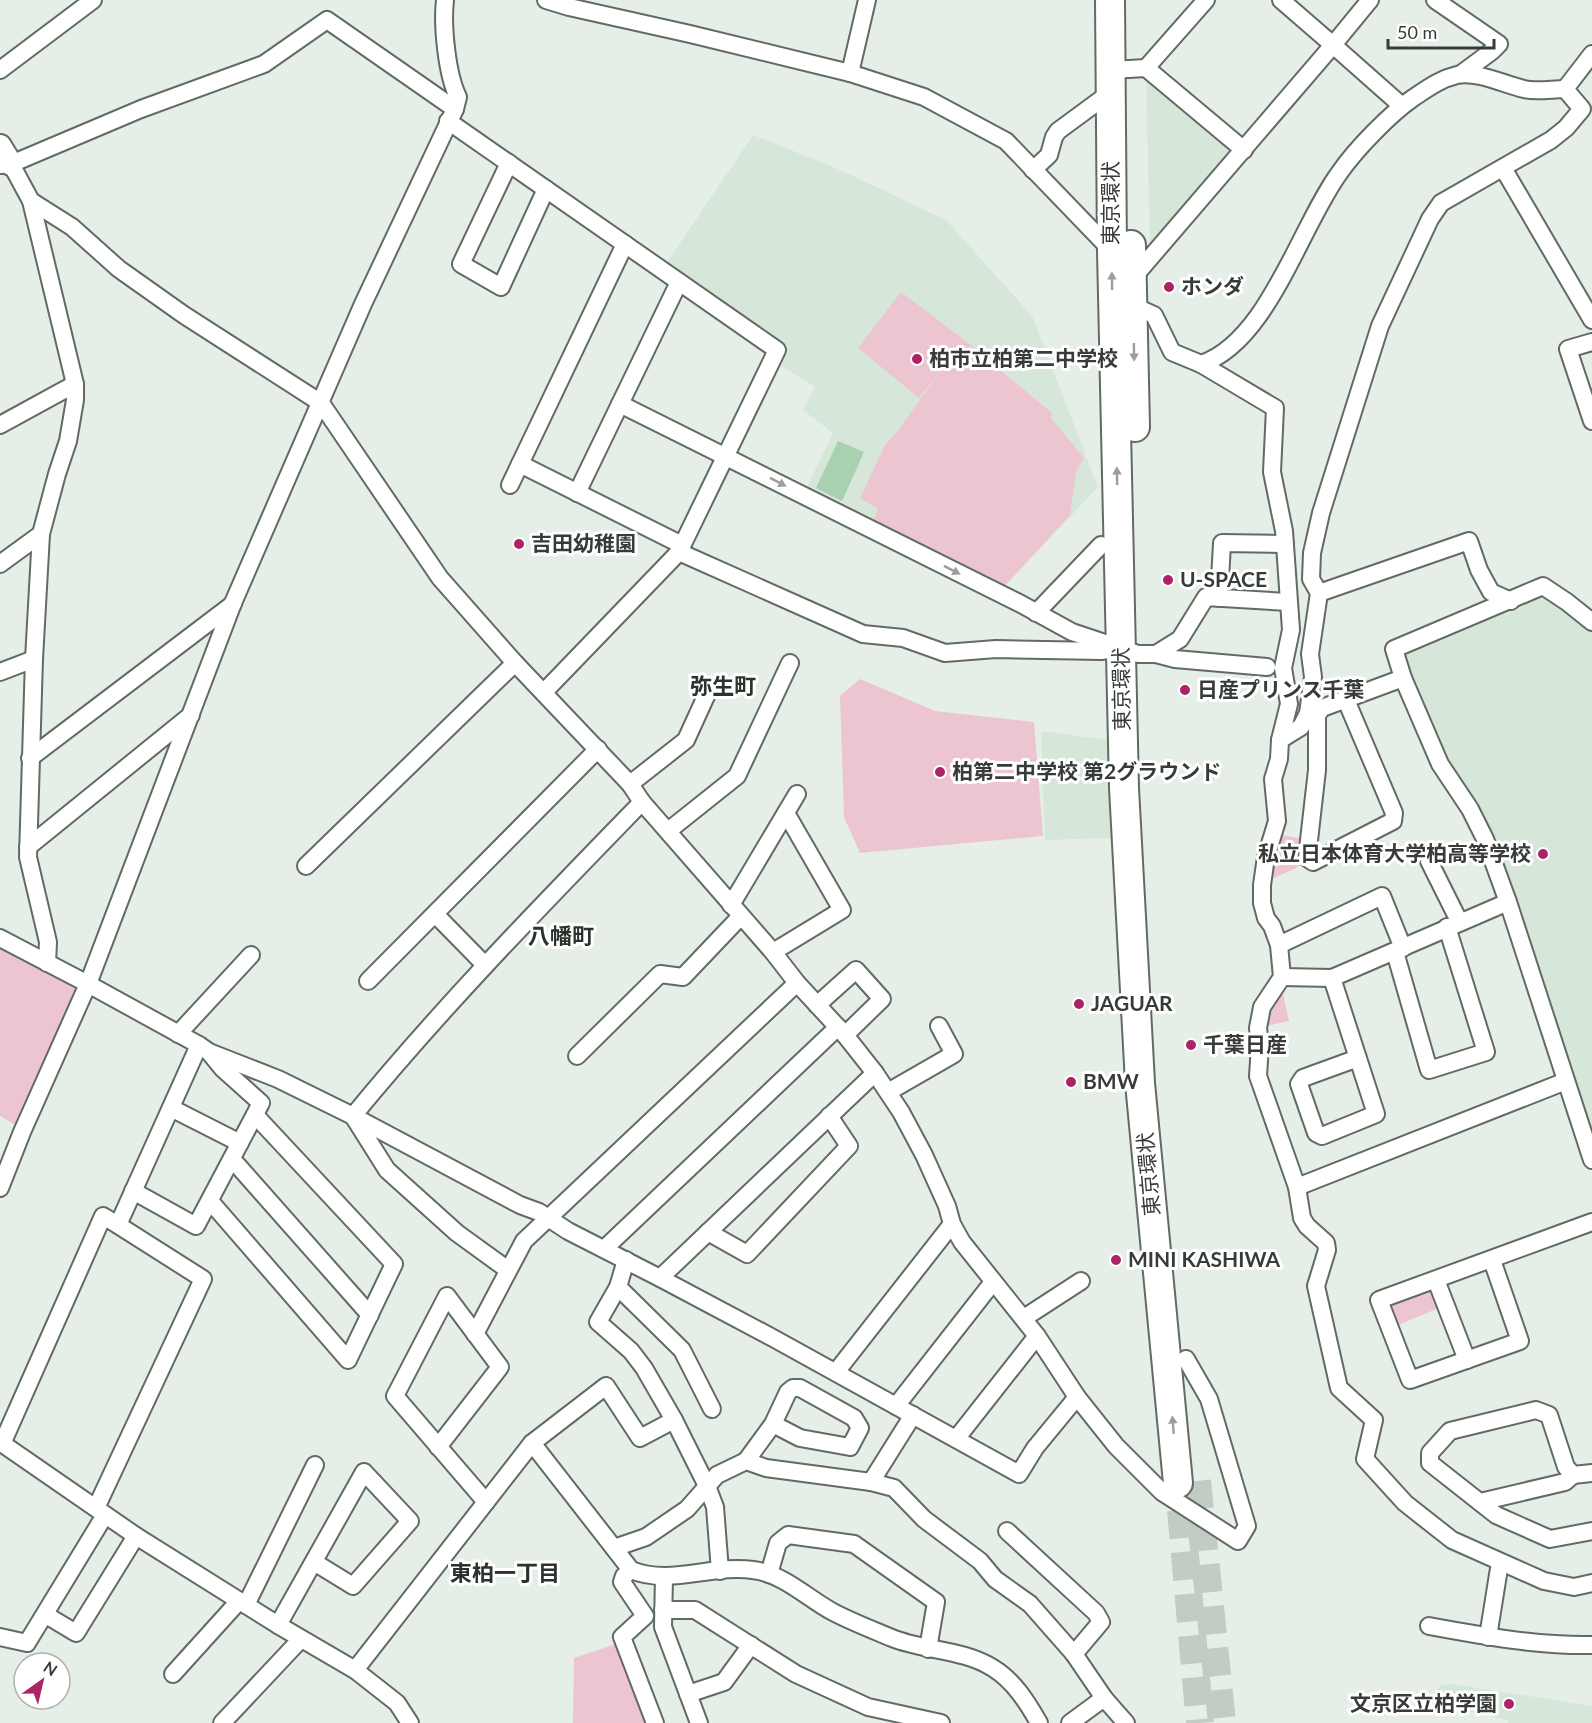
<svg xmlns="http://www.w3.org/2000/svg" width="1592" height="1723" font-family="Lato,'Noto Sans JP',sans-serif">
	<rect width="100%" height="100%" fill="#e5efe7"/>
	<g fill="#d6e6d9">
		<polygon points="1146,78 1232,146 1233,154 1157,242 1150,242"/>
		<polygon points="753,135 838,169 946,220 1032,316 1098,487 1002,589 804,493 833,433 803,410 815,387 781,366 788,351 666,264"/>
		<polygon points="1542,592 1592,630 1592,1136 1513,899 1442,757 1401,656 1404,648"/>
		<polygon points="1041,731 1108,740 1110,838 1045,840"/>
		<polygon points="1452,1684 1592,1706 1592,1723 1508,1723 1507,1720 1430,1702 1434,1692 1441,1685"/>
	</g>
	<g fill="#ecc5d1">
		<polygon points="901,292 963,339 1052,413 1051,418 1084,458 1076,472 1070,515 1002,589 872,524 878,509 860,498 885,445 897,432 941,370 919,398 858,348"/>
		<polygon points="860,679 935,711 1034,722 1043,836 860,853 844,817 840,696"/>
		<polygon points="1281,835 1304,839 1301,863 1298,867 1270,880 1273,860"/>
		<polygon points="0,942 80,984 17,1126 0,1116"/>
		<polygon points="1282,989 1289,1021 1265,1026 1267,1010"/>
		<polygon points="1430,1288 1435,1292 1441,1307 1396,1326 1389,1308 1393,1303"/>
		<polygon points="616,1644 648,1723 573,1723 574,1658"/>
	</g>
	<polygon fill="#a7d1af" points="838,441 864,452 842,501 816,488"/>
	<g fill="none" stroke-linecap="round" stroke-linejoin="round">
		<g stroke="#c2cbc4" stroke-width="28" stroke-dasharray="28 14" stroke-linecap="butt">
			<polyline points="1197,1481 1222,1723"/>
			<polyline points="1181,1510 1200,1723"/>
		</g>
		<g stroke="#626b63" stroke-width="20">
			<g id="street">
				<polyline points="546,0 569,7 690,34 850,73 924,97 1006,141 1112,251"/>
				<polyline points="1281,0 1333,45 1370,0"/>
				<polyline points="1435,0 1499,44 1492,51 1461,74"/>
				<polyline points="1146,68 1244,150"/>
				<polyline points="0,70 93,0"/>
				<polyline points="1111,70 1146,68 1206,0"/>
				<polyline points="850,73 867,0"/>
				<polyline points="448,121 777,350 679,552 544,692"/>
				<polyline points="509,163 461,264 501,287 546,189"/>
				<polyline points="11,164 31,201 75,384 75,400 68,441 57,474 41,534 34,659 28,857 48,942 47,963"/>
				<polyline points="1,165 11,164 141,109 264,64 327,20 455,109"/>
				<polyline points="1503,168 1592,320"/>
				<polyline points="1033,170 1049,155 1054,137 1058,131 1111,92"/>
				<polyline points="31,201 72,227 119,269 184,315 321,403 440,578 515,663 630,784 642,802 773,952 797,983 845,1035 875,1073 901,1112 924,1155 947,1206 952,1224 962,1242 1037,1336 1077,1397 1116,1446 1162,1492 1238,1541 1247,1526 1209,1399 1186,1359"/>
				<polyline points="1132,279 1333,45 1402,106"/>
				<polyline points="1134,306 1154,315 1172,352 1201,364 1275,408 1272,472 1284,531 1291,630 1283,668 1289,704 1280,740 1279,759 1273,779 1277,821 1266,857 1262,885 1262,903 1266,918 1272,926 1279,945 1282,977 1262,1007 1258,1028 1260,1045 1258,1076 1297,1187 1302,1218 1307,1226 1326,1243 1327,1250 1316,1286 1339,1388 1374,1420 1365,1459 1405,1503 1452,1540 1544,1581 1574,1587 1592,1583"/>
				<polyline points="1592,342 1568,349 1592,421"/>
				<path d="M1201 364C1268 342 1300 226 1340 172 1356 149 1390 114 1413 98 1428 88 1440 79 1457 75 1478 71 1503 84 1524 89 1536 92 1552 89 1565 89"/>
				<polyline points="620,404 1021,604 1072,632 1138,654 1156,654 1180,639 1206,597 1288,602"/>
				<polyline points="0,425 75,384"/>
				<polyline points="520,464 682,545"/>
				<polyline points="510,485 625,244"/>
				<polyline points="577,493 679,282"/>
				<polyline points="679,552 863,634 903,638 945,653 996,649 1101,651 1114,649"/>
				<polyline points="0,564 41,534"/>
				<polyline points="1219,598 1222,543 1285,544"/>
				<polyline points="1511,601 1491,592 1479,570 1469,541 1319,593 1311,579 1312,553 1321,513 1380,326 1430,219 1441,203 1551,140 1566,128 1582,109 1565,89 1592,54"/>
				<polyline points="1036,613 1101,545"/>
				<polyline points="1592,622 1567,602 1543,586 1394,649 1403,678 1440,764 1470,809 1485,839 1508,902 1592,1160"/>
				<polyline points="1156,654 1175,659 1267,667"/>
				<polyline points="0,672 34,659"/>
				<polyline points="1346,700 1394,813 1393,821 1313,862 1307,858 1317,770 1317,715 1322,708 1403,678"/>
				<polyline points="1280,740 1301,727 1308,713 1313,677 1310,654 1319,593"/>
				<polyline points="30,758 233,604"/>
				<polyline points="630,784 686,740 707,694"/>
				<polyline points="668,831 737,776 790,663"/>
				<polyline points="28,847 191,715"/>
				<polyline points="1429,861 1459,921"/>
				<polyline points="306,866 515,663"/>
				<polyline points="731,905 797,794"/>
				<polyline points="435,914 485,965"/>
				<polyline points="0,938 88,984 22,1132 0,1188"/>
				<polyline points="1279,945 1382,896 1403,948"/>
				<polyline points="773,952 842,910 786,813"/>
				<polyline points="1395,952 1429,1070 1486,1052 1447,927"/>
				<polyline points="1282,977 1332,978 1508,902"/>
				<polyline points="1332,978 1376,1114 1322,1136 1316,1133 1299,1084 1303,1078 1358,1058"/>
				<polyline points="368,981 598,749"/>
				<polyline points="817,1005 856,970 882,999 845,1035"/>
				<polyline points="178,1034 251,955"/>
				<polyline points="199,1045 209,1052 278,1079 353,1116 520,1205 539,1212 568,1231 660,1278 773,1338 1019,1474 1035,1448 1077,1397"/>
				<polyline points="577,1056 660,974 683,977 741,916"/>
				<polyline points="888,1092 954,1054 939,1026"/>
				<polyline points="171,1108 240,1143"/>
				<polyline points="232,1159 370,1315"/>
				<polyline points="1297,1187 1566,1081"/>
				<polyline points="133,1191 196,1226 261,1103 222,1068 209,1052"/>
				<polyline points="210,1201 348,1360 394,1264 255,1115"/>
				<polyline points="708,1232 747,1254 849,1146 829,1116"/>
				<polyline points="604,1249 838,1027"/>
				<polyline points="626,1260 618,1287 598,1322 631,1351 644,1368 674,1420 707,1486 715,1507 720,1571"/>
				<polyline points="1492,1260 1520,1341 1410,1380 1379,1300 1592,1222"/>
				<path d="M508 1270 457 1233 387 1170 353 1116C443 1006 543 904 642 802"/>
				<polyline points="660,1278 875,1073"/>
				<polyline points="1436,1280 1467,1360"/>
				<polyline points="618,1287 682,1350 712,1409"/>
				<polyline points="1024,1318 1081,1281"/>
				<polyline points="475,1334 524,1241 797,983"/>
				<polyline points="836,1372 952,1224"/>
				<polyline points="896,1406 993,1282"/>
				<polyline points="956,1439 1037,1336"/>
				<polyline points="0,1442 136,1536 278,1625 355,1670 397,1703 410,1723"/>
				<path d="M532 1443 631 1570C670 1586 713 1564 753 1570 784 1574 807 1598 833 1612 852 1622 873 1630 892 1638 924 1651 963 1649 993 1668 1014 1681 1027 1702 1039 1723"/>
				<path d="M2 1444 103 1216 118 1225 199 1045 88 984 233 603 363 304 455 109 458 97C447 75 442 26 445 0"/>
				<polyline points="438,1447 500,1367 447,1296 395,1396 486,1502"/>
				<polyline points="746,1461 773,1424 788,1392 793,1388 800,1388 854,1418 860,1428 850,1447 800,1438 773,1424"/>
				<polyline points="1592,1473 1573,1475 1566,1467 1549,1415 1536,1410 1450,1431 1430,1453 1430,1463 1496,1515 1550,1539 1592,1531"/>
				<polyline points="871,1482 913,1415"/>
				<polyline points="1480,1502 1565,1482 1573,1475"/>
				<polyline points="96,1508 203,1279 118,1225"/>
				<polyline points="1007,1531 1096,1613 1101,1622 1074,1654"/>
				<polyline points="614,1548 646,1537 687,1509 717,1475 746,1461 766,1468 871,1482 894,1488 924,1519 980,1561 995,1579 1030,1604 1074,1654 1104,1698 1126,1723"/>
				<polyline points="631,1570 624,1576 622,1582 645,1616 622,1637 655,1723"/>
				<polyline points="769,1574 778,1543 788,1535 854,1544 936,1602 928,1649"/>
				<polyline points="664,1576 663,1627 699,1723"/>
				<polyline points="246,1605 315,1465"/>
				<polyline points="663,1610 695,1610 796,1674 868,1707 941,1723"/>
				<polyline points="46,1615 76,1633 136,1536"/>
				<polyline points="278,1625 364,1472 410,1521 353,1586 314,1562"/>
				<path d="M1429 1626C1483 1636 1537 1646 1592 1645"/>
				<polyline points="0,1637 27,1643 105,1515"/>
				<polyline points="1488,1637 1500,1562"/>
				<polyline points="355,1670 532,1443 606,1386 640,1438 674,1420"/>
				<polyline points="173,1674 239,1601"/>
				<polyline points="688,1694 724,1682 751,1645"/>
				<polyline points="222,1723 301,1639"/>
				<polyline points="1070,1723 1104,1698"/>
			</g>
		</g>
		<g stroke="#626b63" stroke-width="26">
			<polyline id="secondary" points="0,146 11,164"/>
		</g>
		<g stroke="#626b63" stroke-width="32">
			<g id="highway">
				<polyline points="1110,0 1112,251 1124,788 1140,1083 1178,1483"/>
				<polyline points="1131,245 1135,427"/>
			</g>
		</g>
		<use href="#street" stroke="#fff" stroke-width="16"/>
		<use href="#secondary" stroke="#fff" stroke-width="22"/>
		<use href="#highway" stroke="#fff" stroke-width="28"/>
	</g>
	<defs><path id="oneway-solid" d="M-6-.8H1V-3.2L6.5 0L1 3.2V.8H-6Z" transform="scale(1.5)"/></defs>
	<g fill="#9c9e9c">
		<use href="#oneway-solid" transform="translate(1112 281) rotate(-91)"/>
		<use href="#oneway-solid" transform="translate(1134 352) rotate(89)"/>
		<use href="#oneway-solid" transform="translate(1117 476) rotate(-91)"/>
		<use href="#oneway-solid" transform="translate(778 482) rotate(27)"/>
		<use href="#oneway-solid" transform="translate(952 570) rotate(27)"/>
		<use href="#oneway-solid" transform="translate(1173 1425) rotate(-95)"/>
	</g>
	<g fill="#ac2366" stroke="#fff" stroke-width="2">
		<circle cx="1169" cy="287" r="6"/>
		<circle cx="917" cy="359" r="6"/>
		<circle cx="519" cy="544" r="6"/>
		<circle cx="1168" cy="580" r="6"/>
		<circle cx="1185" cy="690" r="6"/>
		<circle cx="940" cy="772" r="6"/>
		<circle cx="1543" cy="854" r="6"/>
		<circle cx="1079" cy="1004" r="6"/>
		<circle cx="1191" cy="1045" r="6"/>
		<circle cx="1071" cy="1082" r="6"/>
		<circle cx="1116" cy="1260" r="6"/>
		<circle cx="1509" cy="1704" r="6"/>
	</g>
	<g text-anchor="middle" stroke-width="6" stroke-linejoin="round" paint-order="stroke">
		<g font-size="21" fill="#383c39" stroke="#fff">
			<text transform="translate(1111 203) rotate(-90)" y="7">東京環状</text>
			<text transform="translate(1122 689) rotate(-91)" y="7">東京環状</text>
			<text transform="translate(1149 1174) rotate(-95)" y="7">東京環状</text>
		</g>
		<g font-size="21" font-weight="bold" fill="#383c39" stroke="#fff" text-anchor="start">
			<text x="1181" y="294">ホンダ</text>
			<text x="929" y="366">柏市立柏第二中学校</text>
			<text x="531" y="551">吉田幼稚園</text>
			<text x="1180" y="587">U-SPACE</text>
			<text x="1197" y="697">日産プリンス千葉</text>
			<text x="952" y="779">柏第二中学校 第2グラウンド</text>
			<text x="1531" y="861" text-anchor="end">私立日本体育大学柏高等学校</text>
			<text x="1091" y="1011">JAGUAR</text>
			<text x="1203" y="1052">千葉日産</text>
			<text x="1083" y="1089">BMW</text>
			<text x="1128" y="1267">MINI KASHIWA</text>
			<text x="1497" y="1711" text-anchor="end">文京区立柏学園</text>
		</g>
		<g font-size="22" font-weight="bold" fill="#2b332c" stroke="#fff">
			<text x="723" y="694">弥生町</text>
			<text x="561" y="944">八幡町</text>
			<text x="505" y="1581">東柏一丁目</text>
		</g>
	</g>
	<g transform="translate(42 1681) rotate(34)"><circle r="28" fill="#ffffff" stroke="#afb1b0" stroke-width="1.5"/>
	<path d="M0-4.5L10 22L0 15L-10 22Z" fill="#ac2366"/>
	<text y="-9" font-size="16" font-weight="bold" text-anchor="middle" fill="#383c39">N</text>
	</g>
	<path d="M1388 39v9h106v-9" fill="none" stroke="#383c39" stroke-width="3"/>
	<text x="1397" y="39" font-size="18" fill="#383c39" stroke="#ffffff" stroke-width="4.5" paint-order="stroke">50 m</text>
</svg>
